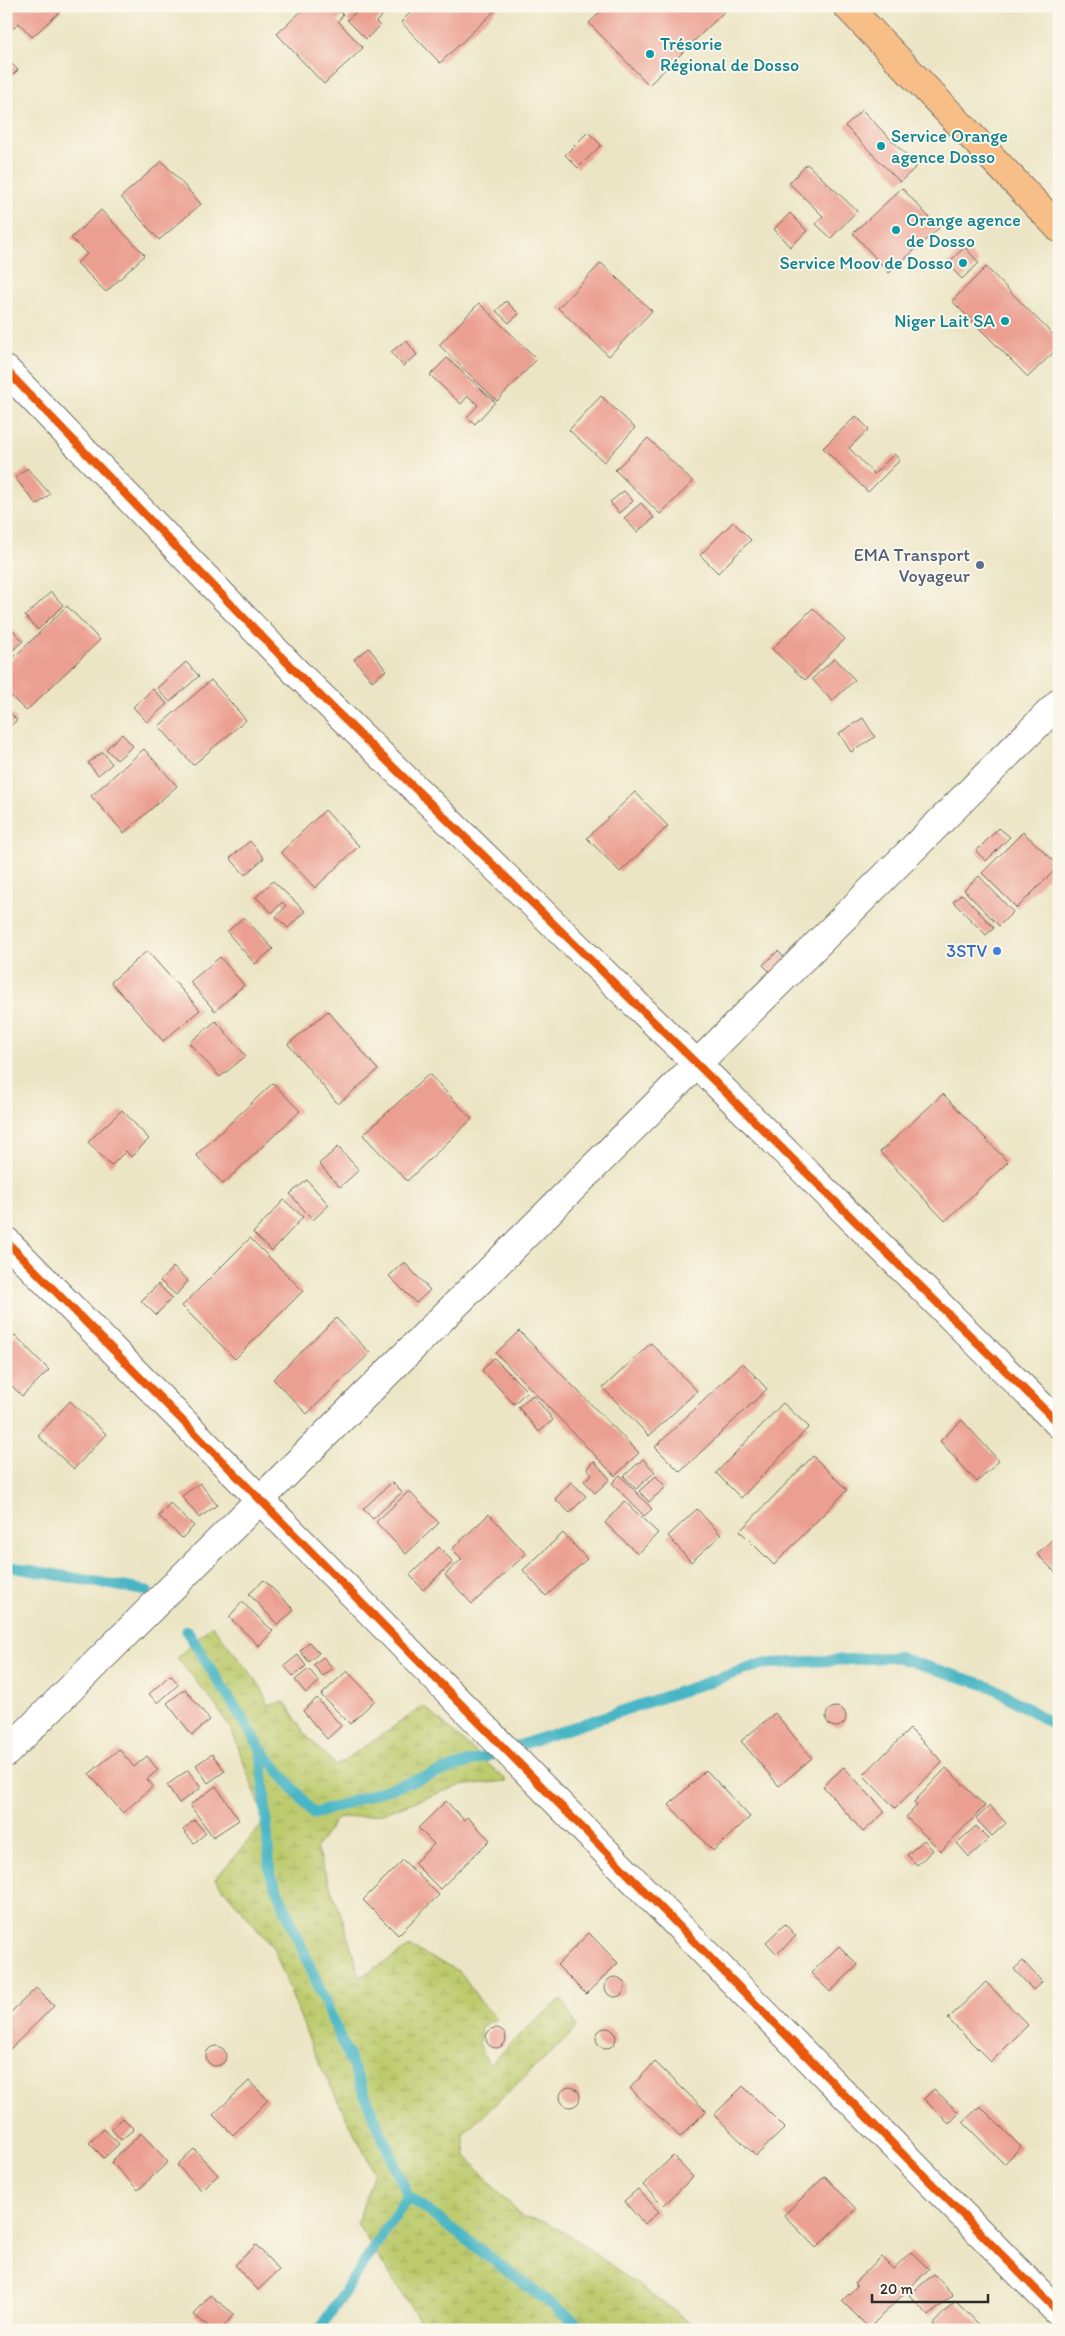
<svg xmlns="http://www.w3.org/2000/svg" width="1065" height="2336" font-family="Itim,sans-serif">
	<defs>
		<pattern id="wetland-marsh" width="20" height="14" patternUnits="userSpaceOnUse" patternTransform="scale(1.25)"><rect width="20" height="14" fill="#bdcb6d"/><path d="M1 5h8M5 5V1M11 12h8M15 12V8" fill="none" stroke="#a3ae5f"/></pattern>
	</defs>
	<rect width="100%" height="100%" fill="#fbf7ec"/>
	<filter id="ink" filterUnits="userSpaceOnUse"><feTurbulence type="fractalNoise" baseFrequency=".02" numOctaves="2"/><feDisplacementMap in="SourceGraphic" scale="10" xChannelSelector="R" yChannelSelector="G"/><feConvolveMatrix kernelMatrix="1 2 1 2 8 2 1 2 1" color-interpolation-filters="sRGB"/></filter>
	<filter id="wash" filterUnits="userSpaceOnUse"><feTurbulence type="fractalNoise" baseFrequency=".0096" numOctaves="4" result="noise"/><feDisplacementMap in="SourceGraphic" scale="20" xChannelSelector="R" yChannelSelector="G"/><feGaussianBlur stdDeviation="1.12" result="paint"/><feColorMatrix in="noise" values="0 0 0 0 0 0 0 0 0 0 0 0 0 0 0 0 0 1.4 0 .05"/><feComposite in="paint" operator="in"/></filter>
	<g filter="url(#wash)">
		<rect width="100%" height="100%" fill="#ece5c5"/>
		<polygon fill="url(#wetland-marsh)" stroke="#747b4c" points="212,1625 261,1687 268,1705 285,1702 305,1734 336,1766 424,1706 507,1781 459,1786 380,1814 336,1819 316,1848 343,1920 360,1977 410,1947 459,1971 481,2002 497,2018 481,2027 479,2043 489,2065 529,2026 562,1999 577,2028 463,2134 466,2156 523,2218 547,2222 579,2242 700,2330 425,2329 357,2224 374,2172 315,2055 273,1947 215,1879 261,1826 262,1812 232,1731 213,1702 177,1658"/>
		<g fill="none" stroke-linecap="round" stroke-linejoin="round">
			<g stroke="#4ab6c5" stroke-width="11">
				<polyline points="6,1566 147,1591"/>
				<polyline points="187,1631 261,1749 270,1873 408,2196 586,2330"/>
				<polyline points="261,1749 314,1814 762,1664 897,1657 992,1687 1059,1728"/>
				<polyline points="319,2330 408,2196"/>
			</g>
		</g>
		<g id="blocks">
			<g fill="#eb9f90">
				<polygon points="6,6 57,6 61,11 32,37 19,23 10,31 6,28"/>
				<polygon points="307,6 335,6 343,15 338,21 363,48 324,84 277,34"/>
				<polygon points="349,6 392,6 376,22 380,26 366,39 347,20 355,13"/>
				<polygon points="417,6 500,6 440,63 401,22"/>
				<polygon points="606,6 728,6 729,7 649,85 589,23"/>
				<polygon points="6,58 18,70 6,81"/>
				<polygon points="862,110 917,166 900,182 845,126"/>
				<polygon points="588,132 601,145 578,168 565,155"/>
				<polygon points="162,161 201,204 159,240 121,197"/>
				<polygon points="807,164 857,211 831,238 816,224 823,216 789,183"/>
				<polygon points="902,188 939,228 889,273 853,233"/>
				<polygon points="101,210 145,255 106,292 77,263 87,254 71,238"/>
				<polygon points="790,213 807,231 790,247 774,229"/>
				<polygon points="965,247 979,263 962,279 947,264"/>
				<polygon points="601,263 652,311 609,356 558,308"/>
				<polygon points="986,267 1059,341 1059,347 1028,377 952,301"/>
				<polygon points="506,301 519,314 509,323 496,311"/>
				<polygon points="479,303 537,359 497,401 439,345"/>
				<polygon points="406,340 417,355 403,366 391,352"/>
				<polygon points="447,358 495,402 475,424 467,417 478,405 468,396 461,404 430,375"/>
				<polygon points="601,396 635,428 604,462 569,430"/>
				<polygon points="856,416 869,429 849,448 874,474 894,454 900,460 868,492 823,448"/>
				<polygon points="648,438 693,482 660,514 615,470"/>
				<polygon points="27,468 50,494 37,505 15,478"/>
				<polygon points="624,491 633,501 619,513 610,502"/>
				<polygon points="641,503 654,518 637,532 624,518"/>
				<polygon points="733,522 751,540 718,573 700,555"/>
				<polygon points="51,592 63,605 38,630 25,616"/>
				<polygon points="67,606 100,640 26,711 6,691 6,665"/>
				<polygon points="813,608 845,639 805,680 772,649"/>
				<polygon points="13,630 23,641 6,656 6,635"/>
				<polygon points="369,648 386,670 372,681 354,659"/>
				<polygon points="835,658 855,680 832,701 812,679"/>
				<polygon points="186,662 199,676 170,702 157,688"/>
				<polygon points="211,680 246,720 193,765 159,726"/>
				<polygon points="153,689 167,704 147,722 133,707"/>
				<polygon points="6,709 17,720 6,730"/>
				<polygon points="863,718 875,737 851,752 839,733"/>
				<polygon points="122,734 133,746 117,760 106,749"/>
				<polygon points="144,749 177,786 124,833 91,796"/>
				<polygon points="103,752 112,764 98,775 88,763"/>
				<polygon points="635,792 668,826 620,872 587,838"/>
				<polygon points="325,810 359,846 315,888 281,852"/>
				<polygon points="999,828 1010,837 986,861 976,851"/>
				<polygon points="1023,832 1059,866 1017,908 982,873"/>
				<polygon points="250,841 264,858 245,875 230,858"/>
				<polygon points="979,876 1013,912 999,926 964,890"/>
				<polygon points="273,881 305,911 288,928 276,917 286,906 282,902 272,913 256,897"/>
				<polygon points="962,894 994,928 986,935 953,902"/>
				<polygon points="244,917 273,949 255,964 227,932"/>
				<polygon points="147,951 200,1010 163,1041 111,982"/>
				<polygon points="778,951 791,965 777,979 763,965"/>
				<polygon points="220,957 244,985 215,1011 190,982"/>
				<polygon points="328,1011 378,1070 338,1104 288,1044"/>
				<polygon points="216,1021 246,1056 220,1077 189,1043"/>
				<polygon points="429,1074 472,1119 407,1181 363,1135"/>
				<polygon points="273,1083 300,1111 223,1184 196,1155"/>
				<polygon points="943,1094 1008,1162 945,1221 880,1152"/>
				<polygon points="122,1110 149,1139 131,1157 126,1151 111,1166 88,1142"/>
				<polygon points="338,1147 359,1170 340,1187 319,1164"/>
				<polygon points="307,1180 329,1205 313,1220 290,1194"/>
				<polygon points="284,1200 303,1217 272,1251 253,1233"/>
				<polygon points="250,1238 303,1291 235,1359 182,1306"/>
				<polygon points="404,1262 430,1290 416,1303 389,1276"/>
				<polygon points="173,1267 188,1281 176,1295 160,1281"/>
				<polygon points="158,1284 172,1298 156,1315 141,1301"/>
				<polygon points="336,1318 370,1353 307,1414 273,1379"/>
				<polygon points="519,1331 639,1453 615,1476 496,1353"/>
				<polygon points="15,1335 49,1370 22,1396 6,1380 6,1343"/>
				<polygon points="651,1343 697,1391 649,1436 603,1388"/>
				<polygon points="494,1358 527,1391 514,1404 482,1370"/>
				<polygon points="743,1363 767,1389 680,1472 655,1447"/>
				<polygon points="533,1395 553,1420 539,1432 518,1407"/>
				<polygon points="70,1401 106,1434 74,1469 38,1436"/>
				<polygon points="783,1403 809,1427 741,1498 716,1473"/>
				<polygon points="962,1420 999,1461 977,1482 940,1441"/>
				<polygon points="813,1456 847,1490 774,1565 740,1531"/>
				<polygon points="643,1459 655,1472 636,1489 624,1476"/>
				<polygon points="594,1461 610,1479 595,1493 584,1481 592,1474 587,1468"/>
				<polygon points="620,1475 652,1509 644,1516 612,1483"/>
				<polygon points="656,1476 666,1487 649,1502 639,1491"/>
				<polygon points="392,1482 402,1492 373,1519 363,1509"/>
				<polygon points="571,1482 586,1496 570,1513 555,1499"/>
				<polygon points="200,1483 217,1505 199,1518 182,1496"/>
				<polygon points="409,1491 439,1523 406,1554 376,1522"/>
				<polygon points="624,1501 658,1533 638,1554 605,1523"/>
				<polygon points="170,1503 194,1526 182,1538 159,1516"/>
				<polygon points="697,1509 721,1535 691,1562 668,1536"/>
				<polygon points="489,1514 526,1554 472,1604 445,1575 462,1559 452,1549"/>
				<polygon points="563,1533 587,1559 546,1596 523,1570"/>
				<polygon points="1059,1533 1059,1576 1037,1554"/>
				<polygon points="439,1547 453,1562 423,1590 410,1575"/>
				<polygon points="264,1580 294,1610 278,1625 249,1594"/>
				<polygon points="242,1602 273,1631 259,1646 229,1617"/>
				<polygon points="309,1642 319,1653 309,1662 300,1651"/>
				<polygon points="298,1655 306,1666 293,1676 284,1666"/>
				<polygon points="323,1657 333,1668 323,1676 313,1665"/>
				<polygon points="309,1669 319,1682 306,1693 295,1680"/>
				<polygon points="347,1671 375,1700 350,1724 321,1695"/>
				<polygon points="170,1675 179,1684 158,1703 149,1694"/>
				<polygon points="185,1689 210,1720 192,1735 167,1703"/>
				<polygon points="317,1698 341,1726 327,1739 303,1711"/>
				<circle cx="836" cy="1717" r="10"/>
				<polygon points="775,1713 812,1758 779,1786 741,1741"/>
				<polygon points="910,1729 943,1762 895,1808 863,1775"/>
				<polygon points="119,1749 134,1767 147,1756 158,1770 147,1779 153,1786 123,1813 89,1774"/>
				<polygon points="212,1754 225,1771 208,1783 196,1765"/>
				<polygon points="844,1767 885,1812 863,1832 823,1786"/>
				<polygon points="946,1768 985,1806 941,1851 906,1817 917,1806 914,1802"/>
				<polygon points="188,1770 201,1788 179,1803 167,1785"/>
				<polygon points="706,1770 750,1817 713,1851 669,1805"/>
				<polygon points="216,1786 239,1820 213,1837 190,1805"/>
				<polygon points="446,1801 464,1820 467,1817 490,1840 440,1889 414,1863 434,1844 418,1828"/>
				<polygon points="990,1806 1006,1823 992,1836 976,1819"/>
				<polygon points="194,1820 206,1833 194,1843 183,1830"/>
				<polygon points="976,1826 989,1839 969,1857 957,1843"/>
				<polygon points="924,1840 933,1850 917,1865 907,1855"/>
				<polygon points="403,1860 439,1895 398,1935 363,1900"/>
				<polygon points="785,1924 796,1936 777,1954 766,1942"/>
				<polygon points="589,1933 618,1963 586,1994 557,1965"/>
				<polygon points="839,1946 858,1965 830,1992 811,1973"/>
				<polygon points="1023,1961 1042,1982 1033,1990 1014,1969"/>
				<circle cx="615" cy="1987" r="10"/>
				<polygon points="986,1982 1028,2025 991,2062 948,2019"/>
				<polygon points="36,1988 54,2006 6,2053 6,2017"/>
				<circle cx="606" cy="2038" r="10"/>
				<circle cx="496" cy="2038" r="10"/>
				<circle cx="216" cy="2056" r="10"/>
				<polygon points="655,2062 706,2111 680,2137 630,2088"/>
				<polygon points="249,2081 268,2100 233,2135 213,2115"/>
				<polygon points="743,2086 785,2128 756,2156 714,2115"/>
				<circle cx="570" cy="2097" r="10"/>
				<polygon points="934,2089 959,2113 949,2124 924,2099"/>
				<polygon points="980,2106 1021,2147 1004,2164 963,2122"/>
				<polygon points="123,2118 134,2129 121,2140 111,2129"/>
				<polygon points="104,2129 119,2144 104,2158 89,2143"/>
				<polygon points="141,2133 168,2162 138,2190 111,2162"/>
				<polygon points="194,2149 218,2175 202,2191 177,2165"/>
				<polygon points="673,2156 693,2177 663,2206 643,2185"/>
				<polygon points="825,2176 856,2209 816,2248 784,2215"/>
				<polygon points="638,2189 659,2212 644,2224 624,2201"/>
				<polygon points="256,2245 279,2270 258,2290 235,2265"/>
				<polygon points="911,2252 929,2269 869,2328 842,2301 857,2286 854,2283 881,2257 893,2269"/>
				<polygon points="934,2274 953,2295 929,2316 909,2295"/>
				<polygon points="210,2295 234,2314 221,2330 213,2330 194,2315"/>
				<polygon points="955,2301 985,2330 939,2330 933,2324"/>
			</g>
		</g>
	</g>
	<g filter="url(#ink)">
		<use href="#blocks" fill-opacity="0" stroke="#6f6c61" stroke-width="1"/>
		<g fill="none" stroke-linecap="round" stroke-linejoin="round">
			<g stroke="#6f6c61" stroke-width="30">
				<g id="minor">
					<polyline points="6,370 295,671 697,1064 1059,1424"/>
					<polyline points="6,1241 1059,2313"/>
				</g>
			</g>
			<g stroke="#6f6c61" stroke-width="30">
				<polyline id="tertiary" points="6,1753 1059,703"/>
			</g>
			<g stroke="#6f6c61" stroke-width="30">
				<polyline id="primary" points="847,6 1059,228"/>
			</g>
			<use href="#minor" stroke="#fff" stroke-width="28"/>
			<use href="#tertiary" stroke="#fff" stroke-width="28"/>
			<use href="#primary" stroke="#f7be88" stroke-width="28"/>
			<g stroke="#fbf7ec" stroke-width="11">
				<g id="cycleway">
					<polyline points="6,370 295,671 697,1064 1059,1424"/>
					<polyline points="6,1241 1059,2313"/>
				</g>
			</g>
			<use href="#cycleway" stroke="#e8590c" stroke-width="8"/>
		</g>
	</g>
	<g fill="#0f9aa8" stroke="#fbf7ec" stroke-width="2">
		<circle cx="650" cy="54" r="5"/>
		<circle cx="881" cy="146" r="5"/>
		<circle cx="896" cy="230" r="5"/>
		<circle cx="963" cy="263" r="5"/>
		<circle cx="1005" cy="321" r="5"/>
	</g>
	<circle fill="#5c6f8a" stroke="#fbf7ec" stroke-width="2" cx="980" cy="565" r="5"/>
	<circle fill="#3f7fe0" stroke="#fbf7ec" stroke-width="2" cx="997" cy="951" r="5"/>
	<g text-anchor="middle" stroke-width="4" stroke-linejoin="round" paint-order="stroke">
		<g font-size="18" fill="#0d838f" stroke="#fbf7ec" text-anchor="start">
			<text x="660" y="50">Trésorie<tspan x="660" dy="21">Régional de Dosso</tspan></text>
			<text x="891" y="142">Service Orange<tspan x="891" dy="21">agence Dosso</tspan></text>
			<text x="906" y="226">Orange agence<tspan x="906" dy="21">de Dosso</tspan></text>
			<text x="953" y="269" text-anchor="end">Service Moov de Dosso</text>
			<text x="995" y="327" text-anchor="end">Niger Lait SA</text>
		</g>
		<g font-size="18" fill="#4e5e75" stroke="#fbf7ec" text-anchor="end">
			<text x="970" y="561">EMA Transport<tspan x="970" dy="21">Voyageur</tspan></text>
		</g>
		<g font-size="18" fill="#366cbe" stroke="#fbf7ec" text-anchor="end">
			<text x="987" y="957">3STV</text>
		</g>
	</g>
	<rect width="1065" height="2336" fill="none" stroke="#fbf7ec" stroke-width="25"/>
	<path d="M872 2294v8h116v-8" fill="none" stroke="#2b2b2b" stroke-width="2.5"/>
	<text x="880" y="2294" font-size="15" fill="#2b2b2b" stroke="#fbf7ec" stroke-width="4" paint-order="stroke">20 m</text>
</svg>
